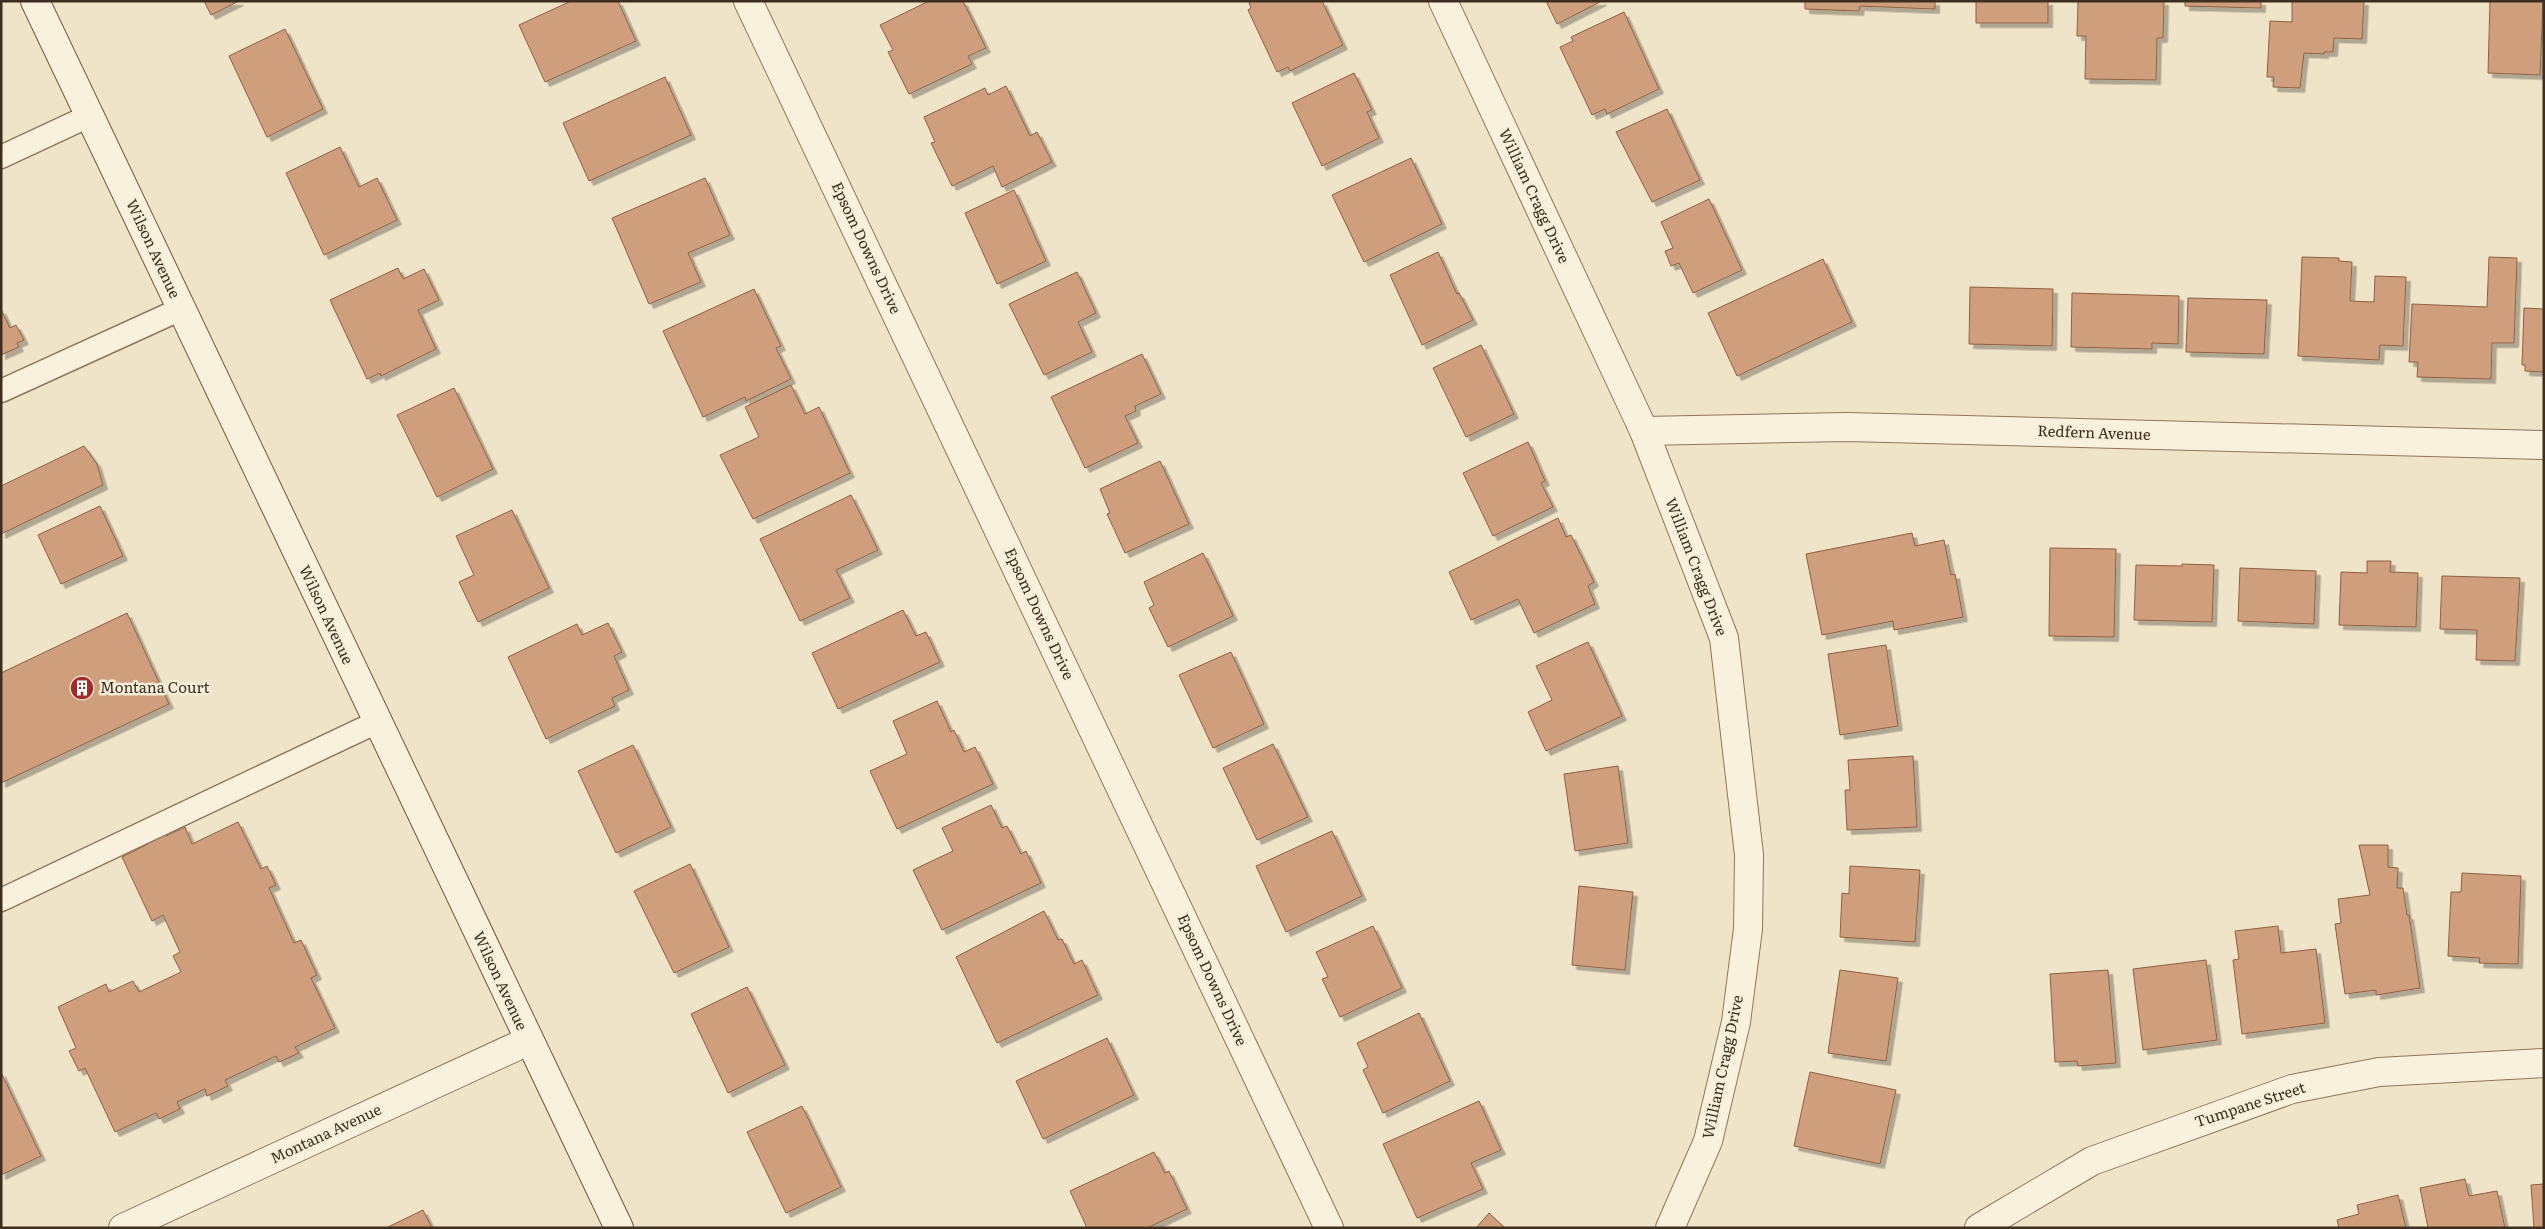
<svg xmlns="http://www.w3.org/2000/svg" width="2545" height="1229" font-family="Literata,serif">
	<defs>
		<filter id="shadow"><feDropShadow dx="4.5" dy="4.5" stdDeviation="0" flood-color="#0004"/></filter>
	</defs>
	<rect width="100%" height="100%" fill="#f0e4c8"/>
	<g fill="#cf9f7d" stroke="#8d5f41" filter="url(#shadow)">
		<polygon points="204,1 239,1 211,15"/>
		<polygon points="571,1 618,1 636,41 545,82 519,25"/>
		<polygon points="929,1 963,1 986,48 968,56 972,64 909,94 888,52 893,50 880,25"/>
		<polygon points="1252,1 1322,1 1343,45 1290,71 1288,67 1277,72 1248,10 1251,8 1249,3"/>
		<polygon points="1546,1 1602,1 1557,24"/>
		<polygon points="1805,1 1935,1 1935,9 1860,6 1859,11 1805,9"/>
		<rect x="1976" y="1" width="72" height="22"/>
		<polygon points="2078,1 2164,1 2163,38 2157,38 2156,80 2085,79 2086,36 2077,36"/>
		<polygon points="2185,1 2261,1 2261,8 2185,6"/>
		<polygon points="2292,1 2364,1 2362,39 2334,38 2333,52 2324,52 2324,54 2304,53 2300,88 2273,87 2274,77 2267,77 2270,21 2292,22"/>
		<polygon points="2490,1 2543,1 2540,75 2488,73"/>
		<polygon points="1624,12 1659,89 1607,114 1605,109 1592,115 1560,47 1573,41 1571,37"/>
		<polygon points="285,29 323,109 267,137 229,56"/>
		<polygon points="1354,73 1372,110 1367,112 1379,138 1322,166 1292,103"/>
		<polygon points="665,77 691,135 589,181 563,123"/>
		<polygon points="1006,86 1030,136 1037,132 1052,162 1002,187 993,166 952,186 931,143 935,142 924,117 985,88 988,95"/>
		<polygon points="1667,109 1700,180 1652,202 1616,132"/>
		<polygon points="340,147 359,187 377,178 397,220 324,255 286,173"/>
		<polygon points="1411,158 1442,224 1364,262 1332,195"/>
		<polygon points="705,178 730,235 688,253 701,282 649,304 612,218"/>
		<polygon points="1014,190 1046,261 997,284 965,213"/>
		<polygon points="1709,199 1742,270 1693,293 1679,263 1671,266 1665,251 1673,248 1661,222"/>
		<polygon points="1438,252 1457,294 1459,293 1473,320 1422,345 1390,275"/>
		<polygon points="2302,257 2339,258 2339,261 2352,262 2350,301 2374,302 2375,276 2406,277 2403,346 2380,345 2379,360 2298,356"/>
		<polygon points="2489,257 2517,258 2514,343 2492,343 2491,379 2417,377 2418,362 2409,362 2412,304 2487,307"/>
		<polygon points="1823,259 1852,322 1737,376 1708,313"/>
		<polygon points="398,268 403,279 424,269 439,300 418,310 436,349 381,376 380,373 367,379 330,300"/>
		<polygon points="1077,272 1096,313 1078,322 1092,352 1044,375 1009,304"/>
		<polygon points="1970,287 2053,289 2052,346 1969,344"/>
		<polygon points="754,289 781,346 776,348 791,379 746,401 745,397 703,417 663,331"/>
		<polygon points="2072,293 2179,296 2178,344 2152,343 2152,349 2071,347"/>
		<polygon points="2188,298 2267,300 2264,354 2186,352"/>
		<polygon points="2524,308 2544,309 2544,372 2525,371 2525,365 2522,365"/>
		<polygon points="1,309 10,328 16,325 24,340 17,343 19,347 1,355"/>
		<polygon points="1481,345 1514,414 1466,437 1433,368"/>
		<polygon points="1142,354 1161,394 1135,406 1136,411 1125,416 1138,443 1085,468 1051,397"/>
		<polygon points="791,385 805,414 819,407 850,473 753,519 720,455 759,437 745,407"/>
		<polygon points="454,388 493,469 437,497 397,415"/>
		<polygon points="1528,442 1545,481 1541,483 1553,507 1493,536 1463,473"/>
		<polygon points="84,446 97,464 103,485 1,534 1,486"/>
		<polygon points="1160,461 1189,524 1125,553 1107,514 1110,513 1100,489"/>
		<polygon points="851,495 878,550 836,570 850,598 800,621 760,539"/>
		<polygon points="100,506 123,556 61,584 38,535"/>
		<polygon points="512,510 549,588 478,622 459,582 474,575 456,536"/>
		<polygon points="1558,518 1566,537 1571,535 1594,582 1588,586 1595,604 1534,633 1518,599 1471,620 1449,572"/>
		<polygon points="1912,533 1915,546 1944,540 1951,575 1955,574 1963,617 1894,630 1893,621 1822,635 1806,554"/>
		<polygon points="2050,548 2116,549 2114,637 2049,636"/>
		<polygon points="1203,553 1233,616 1168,647 1149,608 1154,605 1144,582"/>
		<polygon points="2367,561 2391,561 2390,572 2418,573 2416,627 2339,625 2341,572 2367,573"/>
		<polygon points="2182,564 2214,565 2212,622 2134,620 2136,565 2182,566"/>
		<polygon points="2240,568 2316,571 2314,624 2238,621"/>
		<polygon points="2442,576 2520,578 2515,661 2476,660 2477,630 2440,629"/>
		<polygon points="903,610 916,636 926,632 940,662 838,709 812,653"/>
		<polygon points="127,613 169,704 1,783 1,673"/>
		<polygon points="608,623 622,652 614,656 629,690 612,698 615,706 546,739 508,657 577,624 582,635"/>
		<polygon points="1588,642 1622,716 1546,751 1528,712 1552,700 1536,666"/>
		<polygon points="1886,645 1898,726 1840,735 1828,654"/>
		<polygon points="1231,652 1264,724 1213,748 1179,675"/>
		<polygon points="937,701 951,732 954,730 964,752 975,747 993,784 897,829 870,771 907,754 893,721"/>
		<polygon points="1273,744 1308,817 1257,840 1223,768"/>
		<polygon points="633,745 671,827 616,853 578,771"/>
		<polygon points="1913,756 1917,827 1847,830 1845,790 1850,790 1848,760"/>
		<polygon points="1618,766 1628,843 1575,851 1564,774"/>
		<polygon points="991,805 1002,828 1007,826 1021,854 1026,851 1041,883 942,930 913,870 953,851 942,828"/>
		<polygon points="238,822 261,869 267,866 276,885 269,888 294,943 301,940 317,975 311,978 335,1028 295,1047 299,1053 279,1062 276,1056 225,1080 228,1086 207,1096 205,1089 177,1102 180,1109 159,1119 156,1113 115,1132 85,1068 79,1071 69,1051 76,1048 58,1007 106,984 109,992 133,981 139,992 181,972 173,956 180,952 163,915 152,921 122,857 148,844 145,837 164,829 166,836 185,827 192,844"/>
		<polygon points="1332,831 1362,896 1286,932 1256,866"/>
		<polygon points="2359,845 2388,845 2388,867 2398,868 2397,888 2403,888 2407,915 2409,915 2420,988 2376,995 2376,990 2345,994 2335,924 2341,923 2338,899 2370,895"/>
		<polygon points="690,864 729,947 674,973 634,891"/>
		<polygon points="1850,866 1920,870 1915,942 1840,937 1842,893 1849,894"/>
		<polygon points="2462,873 2521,876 2518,964 2479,963 2480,958 2448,956 2451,892 2461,892"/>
		<polygon points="1579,886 1633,892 1625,970 1572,965"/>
		<polygon points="1044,911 1058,940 1062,939 1074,964 1082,960 1098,995 997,1043 956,957"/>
		<polygon points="1373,926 1402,988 1340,1017 1322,979 1328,977 1316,952"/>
		<polygon points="2278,926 2281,953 2316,949 2325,1023 2242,1034 2233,960 2239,959 2235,931"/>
		<polygon points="2206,960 2217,1040 2143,1050 2133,969"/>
		<polygon points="1840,970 1898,978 1886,1061 1828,1053"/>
		<polygon points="2108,970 2116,1063 2078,1066 2077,1061 2055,1062 2050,974"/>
		<polygon points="747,987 785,1065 728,1093 691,1014"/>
		<polygon points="1419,1013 1450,1081 1383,1113 1363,1070 1368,1067 1357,1043"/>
		<polygon points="1107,1038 1134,1095 1043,1139 1016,1081"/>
		<polygon points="1,1072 41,1156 1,1175"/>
		<polygon points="1810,1072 1896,1090 1880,1164 1794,1146"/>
		<polygon points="1479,1101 1501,1150 1471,1163 1483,1189 1417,1218 1383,1144"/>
		<polygon points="802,1106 841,1187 786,1213 747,1132"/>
		<polygon points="1154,1152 1165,1173 1169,1171 1187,1209 1147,1228 1087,1228 1070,1191"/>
		<polygon points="2465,1179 2469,1196 2497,1191 2505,1228 2428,1228 2420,1188"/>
		<polygon points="2544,1184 2544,1228 2534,1228 2531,1185"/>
		<polygon points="2398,1195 2406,1228 2339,1228 2337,1220 2359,1214 2357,1205"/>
		<polygon points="423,1210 432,1228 386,1228"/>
		<polygon points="1489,1213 1505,1228 1476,1228"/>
	</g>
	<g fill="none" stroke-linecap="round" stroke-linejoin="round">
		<g stroke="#8d765c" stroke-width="25">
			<g id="service">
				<polyline points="1,157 89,116"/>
				<polyline points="1,391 181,309"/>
				<polyline points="1,900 377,722"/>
			</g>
		</g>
		<g stroke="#8d765c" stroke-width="30">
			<g id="minor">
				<polyline points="748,1 1329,1228"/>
				<polyline points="1443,1 1644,431 1724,638 1749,855 1748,929 1736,1022 1708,1141 1670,1228"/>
				<polyline points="1644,431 1847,427 2544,445"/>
				<polyline points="123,1228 528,1041"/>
				<polyline points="1979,1228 2092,1161 2292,1089 2379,1072 2544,1063"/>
			</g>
		</g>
		<g stroke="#6f573f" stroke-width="30">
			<polyline id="secondary" points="35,1 619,1228"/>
		</g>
		<use href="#service" stroke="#faf1dc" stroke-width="22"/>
		<use href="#minor" stroke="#faf1dc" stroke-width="28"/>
		<use href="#secondary" stroke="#faf1dc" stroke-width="28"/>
	</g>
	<defs>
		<g id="building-disc" transform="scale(1.25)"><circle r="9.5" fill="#9e2a2b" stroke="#f7eed8"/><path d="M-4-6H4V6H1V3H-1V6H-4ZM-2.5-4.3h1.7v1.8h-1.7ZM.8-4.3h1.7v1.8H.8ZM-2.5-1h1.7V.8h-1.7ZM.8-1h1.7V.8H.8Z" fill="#fff"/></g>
	</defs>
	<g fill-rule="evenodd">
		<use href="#building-disc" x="82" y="688"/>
	</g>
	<g text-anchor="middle" stroke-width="5" stroke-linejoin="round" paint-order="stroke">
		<g font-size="15" fill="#3d2e20" stroke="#f7eed8">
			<text transform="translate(1534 196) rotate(65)" y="5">William Cragg Drive</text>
			<text transform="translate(866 248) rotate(65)" y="5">Epsom Downs Drive</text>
			<text transform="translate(153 249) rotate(65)" y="5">Wilson Avenue</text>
			<text transform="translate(2094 433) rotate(2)" y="5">Redfern Avenue</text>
			<text transform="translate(1696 567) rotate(69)" y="5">William Cragg Drive</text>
			<text transform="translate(1039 614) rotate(65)" y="5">Epsom Downs Drive</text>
			<text transform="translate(326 615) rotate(65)" y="5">Wilson Avenue</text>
			<text transform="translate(1212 980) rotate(65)" y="5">Epsom Downs Drive</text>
			<text transform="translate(500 981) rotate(65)" y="5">Wilson Avenue</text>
			<text transform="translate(1723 1067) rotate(-78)" y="5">William Cragg Drive</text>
			<text transform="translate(2250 1105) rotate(-18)" y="5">Tumpane Street</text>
			<text transform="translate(326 1134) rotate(-25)" y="5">Montana Avenue</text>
		</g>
		<g font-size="15" fill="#3d2e20" stroke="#f7eed8" text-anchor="start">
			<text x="100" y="693">Montana Court</text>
		</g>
	</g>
	<rect width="2545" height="1229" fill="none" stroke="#3d2e20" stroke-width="5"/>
</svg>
